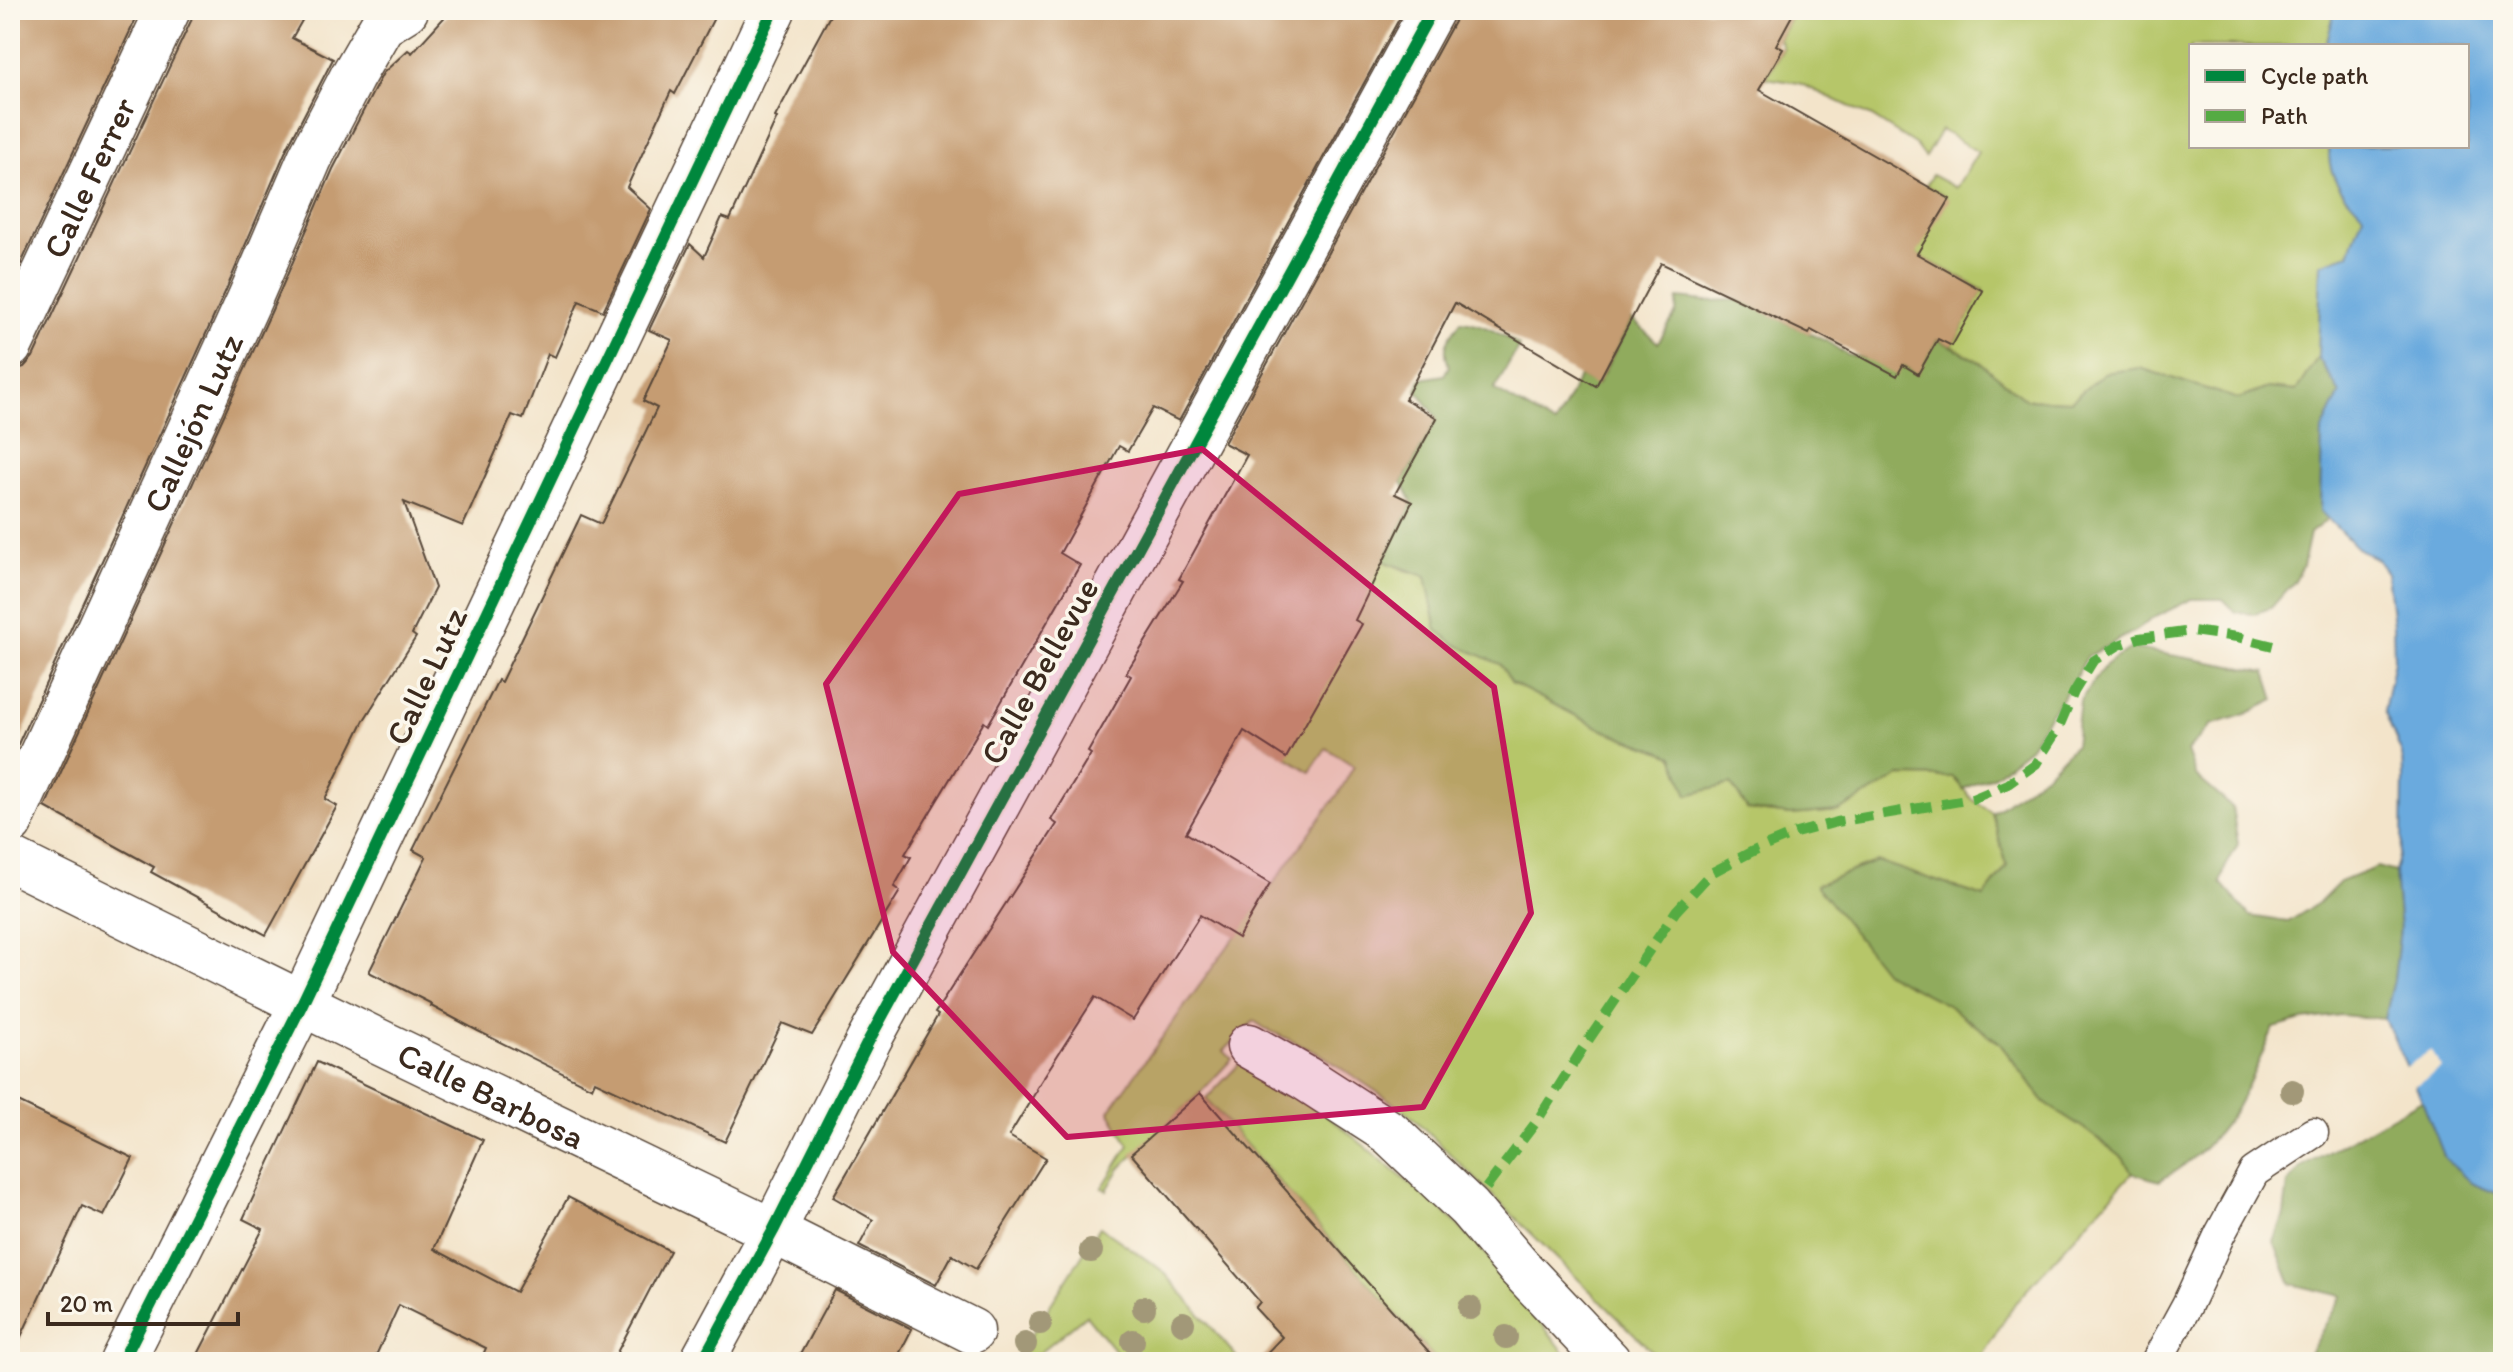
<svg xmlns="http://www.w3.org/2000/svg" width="2513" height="1372" font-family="Itim,sans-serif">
	<rect width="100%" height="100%" fill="#fbf7ec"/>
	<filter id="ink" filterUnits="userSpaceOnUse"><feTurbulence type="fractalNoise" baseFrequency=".0125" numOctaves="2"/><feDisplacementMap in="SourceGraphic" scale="16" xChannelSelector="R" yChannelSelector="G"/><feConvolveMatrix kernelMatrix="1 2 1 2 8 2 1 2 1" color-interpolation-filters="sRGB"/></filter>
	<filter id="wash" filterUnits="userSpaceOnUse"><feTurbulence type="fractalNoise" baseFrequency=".006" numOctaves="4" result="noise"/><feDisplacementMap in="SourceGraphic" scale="32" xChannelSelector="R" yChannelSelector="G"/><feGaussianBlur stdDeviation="1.8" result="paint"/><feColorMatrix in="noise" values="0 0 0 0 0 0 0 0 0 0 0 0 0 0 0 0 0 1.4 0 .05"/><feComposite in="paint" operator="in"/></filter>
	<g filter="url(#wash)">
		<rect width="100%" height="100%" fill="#f3e4ca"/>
		<g fill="#b6c669" stroke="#787844" stroke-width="2">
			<path d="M1795 10H2335L2326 46H2191V146H2330C2325 176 2344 195 2364 214L2349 254 2321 264 2318 357 2296 391 2268 388 2238 399 2140 368 2104 373 2071 401 2025 399 1978 361 1952 346 1983 290 1912 252 1945 196 1926 185 1932 175 1956 188 1978 152 1941 130 1925 157 1916 145 1872 117 1799 83 1766 78 1783 49 1779 39Z"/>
			<polygon points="1383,561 1405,570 1426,576 1437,630 1455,644 1500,664 1512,683 1606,731 1673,756 1731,784 1748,810 1791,815 1839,811 1900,776 1953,777 1972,799 1992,813 2007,866 1984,897 1877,861 1817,885 1887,974 1946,1004 1999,1043 2046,1104 2082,1127 2123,1158 2132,1173 2015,1303 1978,1362 1663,1362 1407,1112 1322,1055 1266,1029 1254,1021 1224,1051 1232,1059 1200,1093 1120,1168 1107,1190 1102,1188 1129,1145 1109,1111 1340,791 1354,766 1326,748 1310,772 1256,738 1339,611"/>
			<polygon points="1243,1060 1332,1119 1450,1217 1487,1255 1572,1362 1438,1362 1206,1099"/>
			<polygon points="1100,1227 1163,1271 1241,1362 1124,1362 1086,1315 1028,1362 1014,1362"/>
		</g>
		<g fill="#90ab5d" stroke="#666a3e" stroke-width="2">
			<path d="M1678 298 1705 301 1739 300 1828 342 1847 355 1903 365 1917 373 1938 339 1978 361 2025 399 2071 401 2104 373 2140 368 2238 399 2268 388 2296 391 2318 357 2340 393 2322 430 2320 511 2328 519 2310 533 2303 566 2294 582 2271 608 2253 614 2236 612 2223 599H2192L2155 617 2135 631 2087 657 2070 687 2039 730 2030 747 1995 775 1963 789 1953 777 1900 776 1839 811 1791 815 1748 810 1731 784 1688 795 1673 756 1606 731 1512 683 1500 664 1455 644 1437 630 1426 576 1383 561 1412 502 1402 482 1437 418 1417 390 1421 379 1444 375 1449 366C1441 344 1449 339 1461 321 1483 323 1501 334 1519 346L1494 390 1555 425 1580 376 1597 385 1632 319 1658 343 1676 313Z"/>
			<path d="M2131 648 2266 672 2275 700 2246 714 2211 725 2187 751 2196 776 2232 807 2238 844 2225 868 2221 883 2250 916 2288 922 2320 902 2340 882 2377 867 2395 872 2400 929 2394 980 2385 1019 2341 1015 2303 1020 2274 1028C2263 1051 2254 1074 2242 1097 2225 1132 2192 1163 2159 1181L2132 1173 2123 1158 2082 1127 2046 1104 1999 1042 1946 1004 1887 974 1816 885 1877 861 1984 897 2007 866 1992 813 2047 773 2075 745 2080 701 2105 665Z"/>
			<polygon points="2422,1100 2445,1158 2471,1183 2503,1196 2503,1362 2304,1362 2342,1296 2291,1284 2274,1242 2284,1215 2288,1183 2301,1167"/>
		</g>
		<path fill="#6baade" stroke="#536a7e" stroke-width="2" d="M2335 10H2503V1196L2471 1183 2445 1158 2422 1100 2385 1019 2394 980 2400 929 2395 872 2402 844 2403 779 2402 754 2384 711 2394 660 2393 625 2387 573 2377 559 2357 548 2320 511 2322 430 2340 393 2318 357 2321 264 2349 254 2363 214C2345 195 2325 176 2330 146H2467V46H2326Z"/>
		<polygon fill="#f3e4ca" points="2431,1050 2442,1068 2411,1088 2403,1069"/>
		<g id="blocks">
			<g fill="#c59c72">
				<polygon points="10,10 140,10 10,287"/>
				<polygon points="193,10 308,10 292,38 333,59 287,148 226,290 13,755 10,754 10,371 24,367 33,357 191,21"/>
				<polygon points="451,10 718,10 675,94 671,91 627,187 651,209 603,311 579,301 555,357 548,354 523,419 512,415 463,526 404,502 435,588 412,634 416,637 364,720 325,799 337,806 266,935 151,872 154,867 45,807 272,310 333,169 383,73 408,50 412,53"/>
				<polygon points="833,10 1404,10 1179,421 1153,408 1128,451 1119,446 1060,553 1080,565 988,725 984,722 905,854 911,857 894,887 900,891 812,1035 782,1023 725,1142 595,1081 592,1088 478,1031 431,1006 432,1004 369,972 426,857 413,850 498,680 501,682 581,515 601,524 657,408 643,401 672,340 649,330 690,244 704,257 722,217 730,220 777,118 775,117"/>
				<polygon points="1457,10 1795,10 1776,45 1783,49 1759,90 1950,199 1917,254 1983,291 1952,346 1938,339 1918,374 1903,365 1897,376 1811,330 1809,334 1661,263 1596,386 1455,303 1405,399 1437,418 1395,494 1412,502 1355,620 1362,624 1286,758 1244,731 1186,833 1270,884 1238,938 1200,915 1133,1020 1095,997 1036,1089 1037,1090 1009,1136 1046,1158 976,1269 952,1255 936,1285 859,1246 873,1220 833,1197 938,1015 935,1013 1057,824 1051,820 1091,754 1088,752 1131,676 1126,673 1183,581 1179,579 1247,455 1224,443 1454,22"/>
				<polygon points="317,1062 483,1140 434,1249 516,1292 568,1197 670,1251 612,1362 480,1362 486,1348 399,1305 373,1362 194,1362 263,1229 243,1219"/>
				<polygon points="1200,1093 1438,1362 1258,1362 1282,1337 1255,1308 1260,1302 1131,1154"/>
				<polygon points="10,1098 133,1158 104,1216 82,1206 10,1360"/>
				<polygon points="835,1290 912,1329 895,1362 796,1362"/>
			</g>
		</g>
	</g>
	<g filter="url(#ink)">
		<use href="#blocks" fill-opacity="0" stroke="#574638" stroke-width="2"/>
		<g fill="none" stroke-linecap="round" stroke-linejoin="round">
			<g stroke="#574638" stroke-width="33">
				<polyline id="service" points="2156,1362 2187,1305 2220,1234 2254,1172 2313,1133"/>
			</g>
			<g stroke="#574638" stroke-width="47">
				<g id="minor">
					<path id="s1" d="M10 346 168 10"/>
					<path id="s2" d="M10 823 249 300 310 158 352 77 382 25 406 10"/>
					<path id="s3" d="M10 859 374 1039 773 1231 972 1331"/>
					<polyline points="1249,1046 1305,1078 1390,1133 1469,1208 1518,1266 1609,1362"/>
					<polyline points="122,1362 302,1004 773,10"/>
					<polyline points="702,1362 773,1231 869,1040 1432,10"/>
				</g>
			</g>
			<use href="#service" stroke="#fff" stroke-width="30"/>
			<use href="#minor" stroke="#fff" stroke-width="44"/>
			<polyline stroke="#55ab43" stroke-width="10" stroke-dasharray="20 10" stroke-linecap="butt" points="1486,1188 1537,1121 1581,1051 1676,911 1711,873 1753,851 1796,833 1837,822 1972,799 2008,784 2036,764 2058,729 2074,692 2093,661 2119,645 2139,638 2192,631 2237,637 2281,648"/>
			<g stroke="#fbf7ec" stroke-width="17">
				<g id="cycleway">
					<polyline points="122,1362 302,1004 773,10"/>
					<polyline points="702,1362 773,1231 869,1040 1432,10"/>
				</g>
			</g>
			<use href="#cycleway" stroke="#00873e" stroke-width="12"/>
		</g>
		<g fill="#a29878">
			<circle cx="2292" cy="1091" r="12"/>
			<circle cx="1091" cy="1251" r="12"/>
			<circle cx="1144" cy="1308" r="12"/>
			<circle cx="1470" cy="1308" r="12"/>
			<circle cx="1040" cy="1323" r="12"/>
			<circle cx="1183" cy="1323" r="12"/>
			<circle cx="1506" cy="1337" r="12"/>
			<circle cx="1133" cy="1341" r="12"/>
			<circle cx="1025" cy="1344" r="12"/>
		</g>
	</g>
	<path fill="#c2185b" fill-opacity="0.2" stroke="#c2185b" stroke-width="6" stroke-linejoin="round" d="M1202 449 1494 687 1531 913 1423 1107 1067 1137 893 952 826 684 959 494Z"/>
	<g text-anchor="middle" stroke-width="7" stroke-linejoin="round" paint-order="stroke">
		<g font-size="34" fill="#3b2a1e" stroke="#fbf7ec">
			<text dy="12" stroke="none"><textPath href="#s1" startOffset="186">Calle Ferrer</textPath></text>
			<text dy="12" stroke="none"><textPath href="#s2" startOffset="440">Callejón Lutz</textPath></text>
			<text transform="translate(1039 671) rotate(-61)" y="12">Calle Bellevue</text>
			<text transform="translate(426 676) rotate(-65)" y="12">Calle Lutz</text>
			<text dy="12" stroke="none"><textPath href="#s3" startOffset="536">Calle Barbosa</textPath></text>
		</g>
	</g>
	<rect width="2513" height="1372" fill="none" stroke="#fbf7ec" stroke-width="40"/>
	<rect x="2189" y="44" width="280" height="104" fill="#fbf7ec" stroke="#aea59a" stroke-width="2"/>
	<rect x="2205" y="70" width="40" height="12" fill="#00873e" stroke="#aea59a" stroke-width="2"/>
	<text x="2261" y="84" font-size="24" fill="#3b2a1e">Cycle path</text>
	<rect x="2205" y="110" width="40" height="12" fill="#55ab43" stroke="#aea59a" stroke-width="2"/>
	<text x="2261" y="124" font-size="24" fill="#3b2a1e">Path</text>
	<path d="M48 1312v12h190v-12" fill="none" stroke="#3b2a1e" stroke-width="4"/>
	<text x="60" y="1312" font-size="24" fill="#3b2a1e" stroke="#fbf7ec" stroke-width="6" paint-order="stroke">20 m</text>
</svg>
